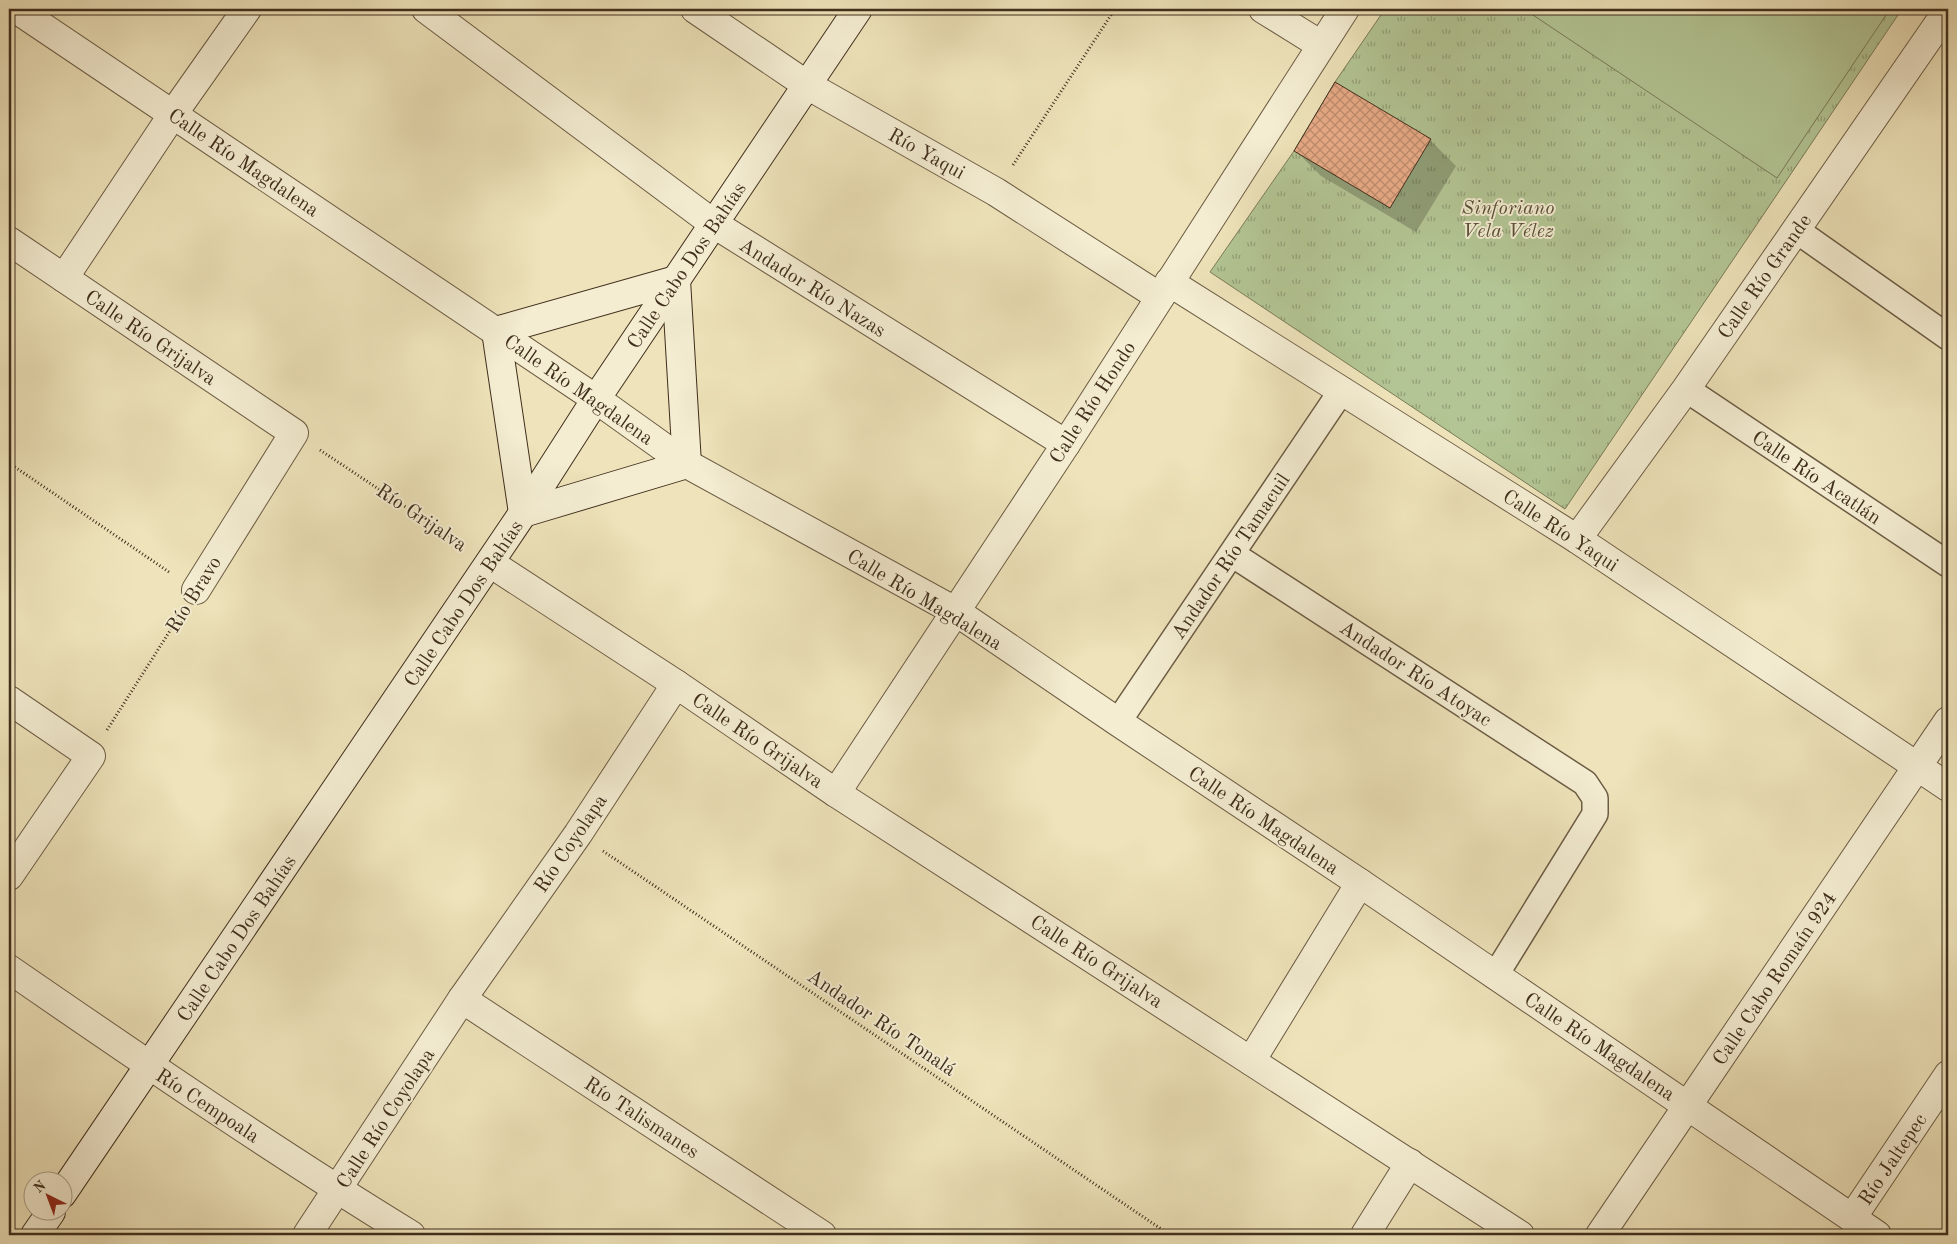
<svg xmlns="http://www.w3.org/2000/svg" width="1957" height="1244" font-family="'Old Standard TT',serif">
	<defs>
		<pattern id="grass-tufts" width="24" height="20" patternUnits="userSpaceOnUse" patternTransform="scale(1.25)"><rect width="24" height="20" fill="#b3c594"/><path d="M3 7l-1-3M5 7V3M7 7l1-3M15 17l-1-3M17 17v-4M19 17l1-3" fill="none" stroke="#93a078"/></pattern>
		<pattern id="building-cross-hatch" width="8" height="8" patternUnits="userSpaceOnUse" patternTransform="scale(1.25)"><rect width="8" height="8" fill="#e8aa86"/><path d="M0 0l8 8M0 8l8-8" fill="none" stroke="#bd8b6d"/></pattern>
	</defs>
	<rect width="100%" height="100%" fill="#eee3ba"/>
	<filter id="stains"><feTurbulence type="fractalNoise" baseFrequency=".004" numOctaves="4"/><feColorMatrix values="0 0 0 0 .2 0 0 0 0 .09 0 0 0 0 .02 0 0 0 .5 -.17"/></filter>
	<radialGradient id="worn" r=".72"><stop offset=".6" stop-color="#630" stop-opacity="0"/><stop offset="1" stop-color="#630" stop-opacity=".3"/></radialGradient>
	<polygon fill="url(#grass-tufts)" stroke="#7a7a58" points="1385,9 1902,9 1565,509 1210,272 1294,151 1335,82"/>
	<polygon fill="#b3c594" stroke="#7a7a58" points="1524,9 1890,9 1777,178"/>
	<polygon fill="#0003" points="1336,84 1430,140 1456,166 1416,232 1321,176 1296,151"/>
	<polygon fill="url(#building-cross-hatch)" stroke="#402f1d" points="1335,82 1431,139 1390,208 1294,151"/>
	<g fill="none" stroke-linecap="round" stroke-linejoin="round">
		<g stroke="#6c5c44" stroke-width="28">
			<g id="pedestrian">
				<polyline points="1796,230 1948,337"/>
				<polyline points="1686,389 1948,564"/>
				<polyline points="1232,554 1585,783 1595,798 1595,814 1495,976"/>
				<polyline points="1118,722 1342,390"/>
			</g>
		</g>
		<g stroke="#6c5c44" stroke-width="30">
			<g id="minor">
				<polyline points="426,9 714,224 1066,444"/>
				<polyline points="695,9 807,85 996,192 1160,297"/>
				<polyline points="1263,9 1321,45"/>
				<polyline points="9,241 294,433 196,590"/>
				<polyline points="64,278 173,114 247,9"/>
				<polyline points="1169,282 1577,539 1948,787"/>
				<polyline points="596,399 687,464 955,611 1118,722 1360,883 1877,1235"/>
				<polyline points="1577,539 1686,389 1948,10"/>
				<polyline points="490,563 676,684 836,793 1520,1235"/>
				<polyline points="9,700 91,756 9,876"/>
				<polyline points="836,793 1066,444 1345,9"/>
				<path d="M9 969C141 1060 274 1151 411 1235"/>
				<polyline points="462,999 822,1235"/>
				<polyline points="1251,1061 1360,883"/>
				<polyline points="1852,1218 1948,1075"/>
				<polyline points="307,1235 462,999 578,834 676,684"/>
				<polyline points="1365,1235 1410,1163"/>
				<polyline points="1600,1235 1948,721"/>
			</g>
		</g>
		<g stroke="#6c5c44" stroke-width="30">
			<polyline id="tertiary" points="16,9 596,399"/>
		</g>
		<g stroke="#402f1d" stroke-width="30">
			<g id="secondary">
				<polygon points="676,280 687,464 523,513 496,331"/>
				<polyline points="62,1194 523,513 596,399 858,9"/>
				<polyline points="35,1235 51,1212"/>
			</g>
		</g>
		<g stroke="#402f1d" stroke-width="3" stroke-dasharray="1 2.5" stroke-linecap="butt">
			<polyline points="1013,165 1115,9"/>
			<polyline points="320,450 464,546"/>
			<polyline points="9,463 169,572"/>
			<polyline points="107,730 180,615"/>
			<polyline points="603,851 1170,1235"/>
		</g>
		<use href="#pedestrian" stroke="#f4edd2" stroke-width="25"/>
		<use href="#minor" stroke="#f4edd2" stroke-width="28"/>
		<use href="#tertiary" stroke="#f4edd2" stroke-width="28"/>
		<use href="#secondary" stroke="#f4edd2" stroke-width="28"/>
	</g>
	<g text-anchor="middle" stroke-width="4" stroke-linejoin="round" paint-order="stroke">
		<g font-size="20" fill="#402f1d" stroke="#f4edd2">
			<text transform="translate(927 153) rotate(29)" y="7">Río Yaqui</text>
			<text transform="translate(244 162) rotate(34)" y="7">Calle Río Magdalena</text>
			<text transform="translate(686 265) rotate(-56)" y="7">Calle Cabo Dos Bahías</text>
			<text transform="translate(1764 276) rotate(-55)" y="7">Calle Río Grande</text>
			<text transform="translate(813 287) rotate(32)" y="7">Andador Río Nazas</text>
			<text transform="translate(151 337) rotate(34)" y="7">Calle Río Grijalva</text>
			<text transform="translate(579 389) rotate(35)" y="7">Calle Río Magdalena</text>
			<text transform="translate(1092 402) rotate(-57)" y="7">Calle Río Hondo</text>
			<text transform="translate(1817 477) rotate(34)" y="7">Calle Río Acatlán</text>
			<text transform="translate(422 517) rotate(34)" y="7">Río Grijalva</text>
			<text transform="translate(1561 530) rotate(33)" y="7">Calle Río Yaqui</text>
			<text transform="translate(1230 556) rotate(-56)" y="7">Andador Río Tamacuil</text>
			<text transform="translate(193 594) rotate(-58)" y="7">Río Bravo</text>
			<text transform="translate(925 599) rotate(31)" y="7">Calle Río Magdalena</text>
			<text transform="translate(463 603) rotate(-56)" y="7">Calle Cabo Dos Bahías</text>
			<text transform="translate(1416 673) rotate(33)" y="7">Andador Río Atoyac</text>
			<text transform="translate(758 740) rotate(34)" y="7">Calle Río Grijalva</text>
			<text transform="translate(1264 820) rotate(34)" y="7">Calle Río Magdalena</text>
			<text transform="translate(570 843) rotate(-56)" y="7">Río Coyolapa</text>
			<text transform="translate(236 938) rotate(-56)" y="7">Calle Cabo Dos Bahías</text>
			<text transform="translate(1097 961) rotate(33)" y="7">Calle Río Grijalva</text>
			<text transform="translate(1774 978) rotate(-56)" y="7">Calle Cabo Romaín 924</text>
			<text transform="translate(882 1022) rotate(34)" y="7">Andador Río Tonalá</text>
			<text transform="translate(1600 1046) rotate(34)" y="7">Calle Río Magdalena</text>
			<text transform="translate(208 1105) rotate(33)" y="7">Río Cempoala</text>
			<text transform="translate(642 1117) rotate(33)" y="7">Río Talismanes</text>
			<text transform="translate(385 1118) rotate(-57)" y="7">Calle Río Coyolapa</text>
			<text transform="translate(1892 1159) rotate(-56)" y="7">Río Jaltepec</text>
		</g>
		<g font-size="20" font-style="italic" fill="#574d35" stroke="#f4edd2">
			<text x="1508" y="214">Sinforiano<tspan x="1508" dy="23">Vela Vélez</tspan></text>
		</g>
	</g>
	<rect width="1957" height="1244" fill="none" stroke="#eee3ba" stroke-width="30"/>
	<rect x="10" y="10" width="1937" height="1224" fill="none" stroke="#402f1d" stroke-width="2.5"/>
	<rect x="15" y="15" width="1927" height="1214" fill="none" stroke="#402f1d"/>
	<g transform="translate(48 1196) rotate(318)"><circle r="24" fill="#f4edd2" stroke="#aca18a"/>
	<path d="M0-4L9 19L0 12L-9 19Z" fill="#8f2418"/>
	<text y="-8" font-size="14" font-weight="bold" text-anchor="middle" fill="#402f1d">N</text>
	</g>
	<rect width="100%" height="100%" filter="url(#stains)"/>
	<rect width="100%" height="100%" fill="url(#worn)"/>
</svg>
